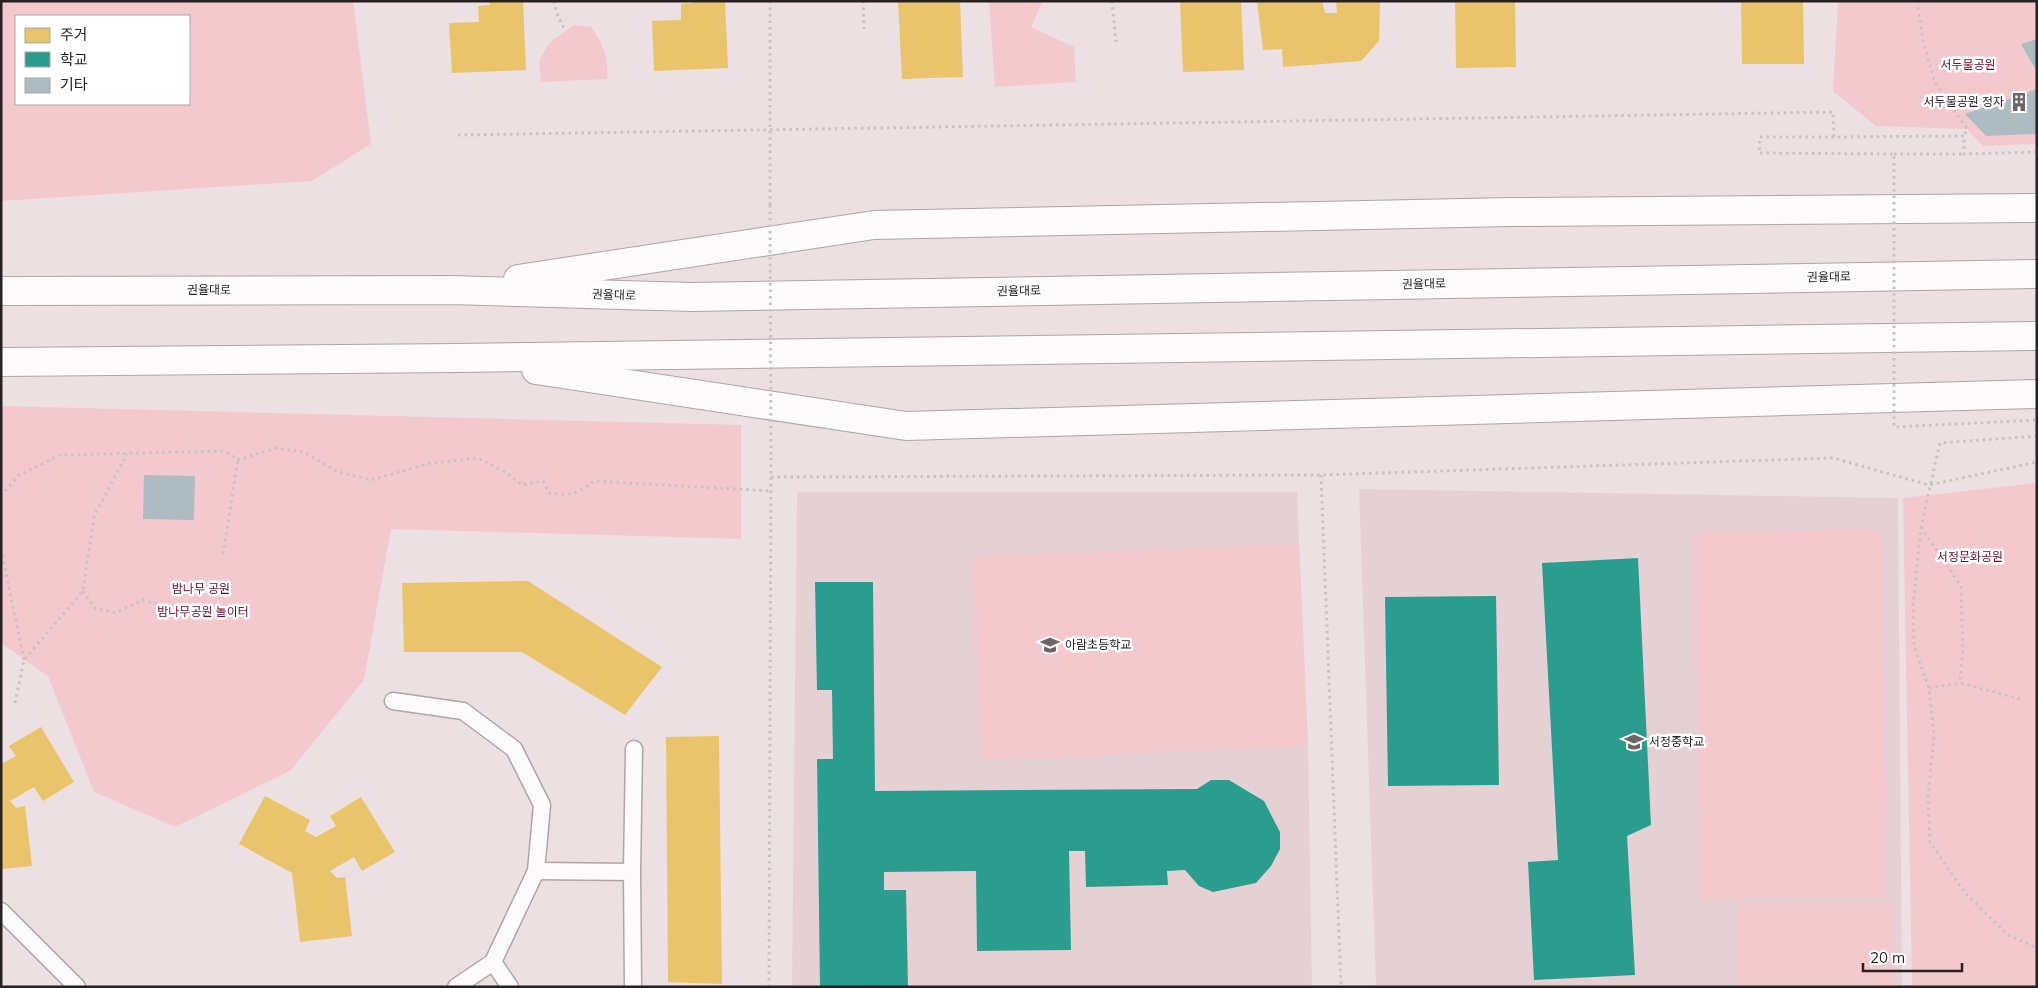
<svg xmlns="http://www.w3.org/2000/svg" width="2038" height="988" font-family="Mulish,'Noto Sans KR',sans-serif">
	<rect width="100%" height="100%" fill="#ece0e2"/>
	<g fill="#e5d1d3">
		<polygon points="1359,489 1898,498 1902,987 1376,987"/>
		<polygon points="797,492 1297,492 1308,746 1312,987 792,987"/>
	</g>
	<g fill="#f4c9ce" fill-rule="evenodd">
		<path d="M1 1H353L371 144 312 181 1 201ZM16 16H189V104H16Z"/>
		<polygon points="989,1 1043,1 1031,27 1074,47 1076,82 995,87"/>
		<polygon points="1838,1 2037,1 2037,144 1983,146 1967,129 1876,126 1833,91"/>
		<path d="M574 25 591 27C603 43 609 59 607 79L541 82 539 61 550 42Z"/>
		<polygon points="1,406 741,425 741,539 391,529 364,680 290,771 175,827 94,792 48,676 1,643"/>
		<polygon points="2037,483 2037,987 1912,987 1903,498"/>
		<polygon points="1882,529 1888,897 1700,899 1694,532"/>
		<polygon points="1299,544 1308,746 981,760 972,557"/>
		<polygon points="1737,903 1893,904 1893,987 1737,987"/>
	</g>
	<g fill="#e9c46a">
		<polygon points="490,1 523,1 526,70 452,73 449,23 479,22 478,6 490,5"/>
		<polygon points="692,1 725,1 728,68 654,71 652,21 681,20 681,4 692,3"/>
		<polygon points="898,1 960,1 963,77 902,79"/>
		<polygon points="1180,1 1241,1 1244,70 1183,72"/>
		<polygon points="1257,1 1322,1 1325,13 1337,13 1336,1 1380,1 1379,41 1361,61 1283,67 1282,49 1263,50"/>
		<polygon points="1455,1 1515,1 1516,67 1456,68"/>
		<polygon points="1741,1 1803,1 1804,64 1742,64"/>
		<polygon points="528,581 662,667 625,715 522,652 404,652 402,583"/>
		<polygon points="41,727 74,782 43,801 34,787 10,801 16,808 25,806 32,866 1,869 1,764 16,756 9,746"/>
		<polygon points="719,736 722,984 668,982 666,737"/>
		<polygon points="265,796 310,820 305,831 316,837 336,826 330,816 361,797 395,852 362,871 354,857 330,871 337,878 345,877 352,936 300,942 292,873 239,844"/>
	</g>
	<g fill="#2a9d8f">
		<polygon points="1638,558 1651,825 1627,836 1635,975 1534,980 1528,862 1558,860 1542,563"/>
		<polygon points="815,582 873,582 875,791 1197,789 1211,780 1229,780 1264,801 1280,832 1280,849 1271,866 1256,883 1213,892 1199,886 1185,870 1167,871 1168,885 1086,887 1085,851 1069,851 1071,950 977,951 976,871 884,872 884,890 906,890 908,987 820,987 817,759 833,759 832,690 817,690"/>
		<polygon points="1496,596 1499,785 1388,786 1385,597"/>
	</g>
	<g fill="#acbcc2">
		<polygon points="2037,39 2037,72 2021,44"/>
		<polygon points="2037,89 2037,134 1986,136 1965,114"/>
		<polygon points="144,475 195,476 194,520 143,519"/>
	</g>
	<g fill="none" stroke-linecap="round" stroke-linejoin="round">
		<g stroke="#ada5a6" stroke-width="19">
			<g id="service">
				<polyline points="393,701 463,711 514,749 542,805 536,871 493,962"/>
				<polyline points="536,871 632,872 633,987"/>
				<polyline points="632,872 634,749"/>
				<polyline points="1,911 77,987"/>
				<polyline points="456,987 493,962 510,987"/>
			</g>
		</g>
		<g stroke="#ada5a6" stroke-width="30">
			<g id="trunk">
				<polyline points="518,279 874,225 1510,212 2037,208"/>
				<polyline points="1,291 450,290 692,297 2037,274"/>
				<polyline points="1,362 458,358 2037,336"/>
				<polyline points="536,370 906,426 2037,394"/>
			</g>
		</g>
		<g stroke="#c7c3c4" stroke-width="3" stroke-dasharray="2.5 4" stroke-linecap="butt">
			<polyline points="554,1 556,11 565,31"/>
			<polyline points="770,1 770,205"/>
			<polyline points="863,1 864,29"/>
			<polyline points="1112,1 1116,42"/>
			<polyline points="1917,1 1923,40 1935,83 1967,129 1964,136"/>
			<polyline points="458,135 1833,112 1834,137 1964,136 1964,154 2037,152"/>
			<polyline points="1894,154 1964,154"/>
			<polyline points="2037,436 1940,443 1921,527 1913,605 1914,647 1929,688 1934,734 1928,797 1930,842 1965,893 2008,935 2037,948"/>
			<polyline points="1321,475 1341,987"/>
			<polyline points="771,477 1321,475 1833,458 1929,485 2037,462"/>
			<path d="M1 496 19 475 60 455 225 451 238 460 276 448 304 452 338 472 371 480 431 463 478 458 507 473 522 485 543 481 549 493C570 496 578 494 594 481L771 491"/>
			<polyline points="1921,527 1961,586 1963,651 1960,683"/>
			<polyline points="1,549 24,660"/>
			<polyline points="223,554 238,460"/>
			<polyline points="83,591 95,608 115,613 143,600 166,607"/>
			<polyline points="1929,688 1960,683 2024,700"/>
			<polyline points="15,703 24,660 83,591 94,516 127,454"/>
			<polyline points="769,987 771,456"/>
		</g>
		<use href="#service" stroke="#fcfafb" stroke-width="16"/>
		<use href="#trunk" stroke="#fcfafb" stroke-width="28"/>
		<g stroke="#c7c3c4" stroke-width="3" stroke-dasharray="2.5 4" stroke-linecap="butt">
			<polyline points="1834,137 1760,137 1759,153 1894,154 1894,427 2037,420"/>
			<polyline points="770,205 771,456"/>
		</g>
	</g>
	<defs>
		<g id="building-bare" transform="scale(1.5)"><path d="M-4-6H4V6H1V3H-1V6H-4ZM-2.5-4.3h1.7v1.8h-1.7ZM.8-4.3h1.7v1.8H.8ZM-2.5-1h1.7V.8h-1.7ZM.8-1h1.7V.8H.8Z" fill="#6d6465" stroke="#fff" stroke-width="2.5" paint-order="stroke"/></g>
		<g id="school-bare" transform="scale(1.5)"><path d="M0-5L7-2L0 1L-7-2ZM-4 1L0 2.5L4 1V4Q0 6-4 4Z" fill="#6d6465" stroke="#fff" stroke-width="2.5" paint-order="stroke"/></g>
	</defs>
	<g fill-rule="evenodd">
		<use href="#building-bare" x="2019" y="102"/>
		<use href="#school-bare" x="1050" y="645"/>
		<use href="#school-bare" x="1634" y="742"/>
	</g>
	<g text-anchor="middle" stroke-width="5" stroke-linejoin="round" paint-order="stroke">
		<g font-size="12" fill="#71092a" stroke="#fff">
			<text x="1968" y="69">서두물공원</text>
			<text x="1970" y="561">서정문화공원</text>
			<text x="201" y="593">밤나무 공원</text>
			<text x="203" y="616">밤나무공원 놀이터</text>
		</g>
		<g font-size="12" fill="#282122" stroke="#fff" text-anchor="start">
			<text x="2004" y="106" text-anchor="end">서두물공원 정자</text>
			<text x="1065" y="649">아람초등학교</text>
			<text x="1649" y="746">서정중학교</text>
		</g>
		<g font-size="12" fill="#282122" stroke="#fff">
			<text transform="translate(1829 277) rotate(-1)" y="4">권율대로</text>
			<text transform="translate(1424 284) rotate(-1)" y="4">권율대로</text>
			<text x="209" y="294">권율대로</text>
			<text transform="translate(1019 291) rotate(-1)" y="4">권율대로</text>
			<text transform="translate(614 295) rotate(2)" y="4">권율대로</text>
		</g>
	</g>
	<rect width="2038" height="988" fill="none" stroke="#282122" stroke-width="5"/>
	<rect x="15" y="15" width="175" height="90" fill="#ffffff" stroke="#a9a6a7"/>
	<rect x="25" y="28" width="25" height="15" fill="#e9c46a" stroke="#a9a6a7"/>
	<text x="60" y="40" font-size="15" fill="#282122">주거</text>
	<rect x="25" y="52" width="25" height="15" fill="#2a9d8f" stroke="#a9a6a7"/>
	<text x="60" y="65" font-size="15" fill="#282122">학교</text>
	<rect x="25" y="78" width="25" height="15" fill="#acbcc2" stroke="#a9a6a7"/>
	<text x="60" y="90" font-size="15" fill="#282122">기타</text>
	<path d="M1863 963v8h99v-8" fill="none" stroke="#282122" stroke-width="2.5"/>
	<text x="1870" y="963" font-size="15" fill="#282122" stroke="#ffffff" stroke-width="4" paint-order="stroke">20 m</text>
</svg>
